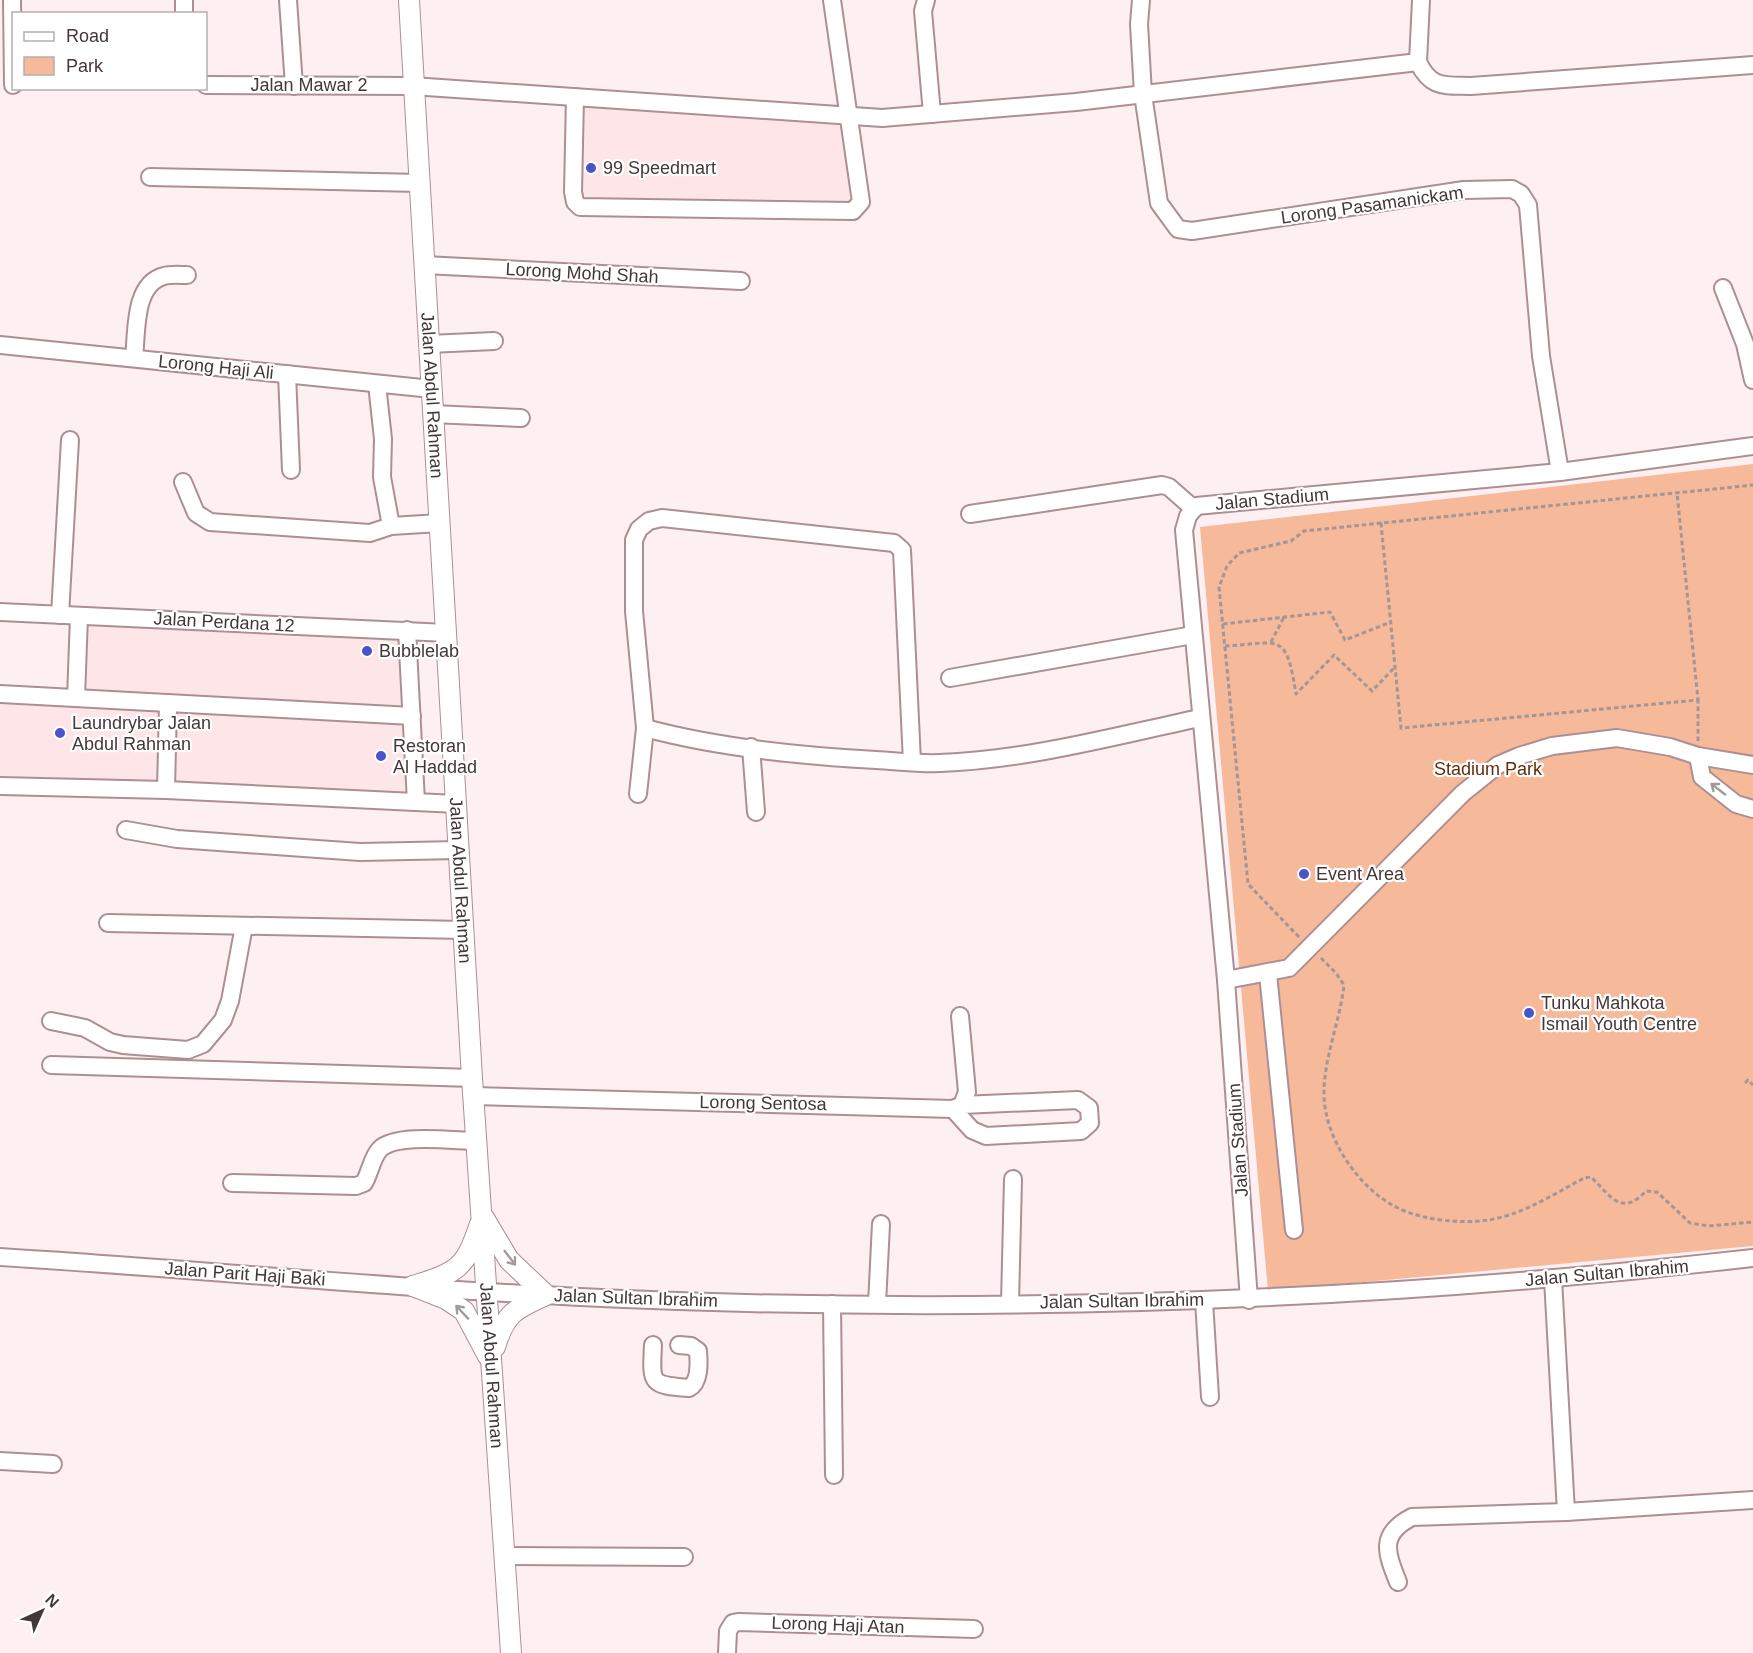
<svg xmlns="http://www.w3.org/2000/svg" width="1753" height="1653" font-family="Arial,sans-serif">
	<rect width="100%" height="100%" fill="#fef0f2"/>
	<g fill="#fee5e8">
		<polygon points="579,103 847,123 856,200 852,206 578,200"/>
		<polygon points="83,622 402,636 410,796 0,780 0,698 79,702"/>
	</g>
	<polygon fill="#f6b999" points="1753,464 1753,1246 1268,1291 1200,527"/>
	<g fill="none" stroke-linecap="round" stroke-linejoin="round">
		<g stroke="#ac8f92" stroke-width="20">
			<g id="minor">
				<polyline points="12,0 13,85"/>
				<polyline points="184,0 184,14"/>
				<polyline points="288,0 294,86"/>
				<polyline points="926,0 923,11 932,114"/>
				<polyline points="1141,0 1139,24 1143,94 1159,203 1178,229 1192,231 1464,190 1512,189 1521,194 1528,205 1541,356 1560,472"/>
				<path d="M1418 62C1431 89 1444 85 1471 86L1753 65"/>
				<polyline points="206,85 412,86 882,118 1076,102 1418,62 1421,0"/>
				<polyline points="575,97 573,192 575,202 580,207 853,211 861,202 832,0"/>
				<polyline points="150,177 419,183"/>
				<polyline points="424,265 741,281"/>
				<polyline points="1723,288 1745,344 1753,380"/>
				<polyline points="429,344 494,341"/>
				<polyline points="0,345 432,389"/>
				<path d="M134 358C137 333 133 284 164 276 171 274 180 275 187 275"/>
				<polyline points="287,374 291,470"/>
				<polyline points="377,384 383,439 382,477 391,526 440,523"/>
				<polyline points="433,414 521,418"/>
				<polyline points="183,482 196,513 210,522 370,533 391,526"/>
				<polyline points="970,514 1162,485 1169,487 1194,509"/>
				<polyline points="0,612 447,633"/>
				<polyline points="60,615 70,440"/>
				<polyline points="407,630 416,802"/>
				<polyline points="950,678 1193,635"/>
				<polyline points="0,694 412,716"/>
				<polyline points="76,698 79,616"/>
				<path d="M645 728C719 748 800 756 876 760 897 761 919 764 940 763 1027 760 1115 736 1200 718"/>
				<polyline points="751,747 756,812"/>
				<polyline points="1698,756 1702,777 1736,804 1753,809"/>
				<polyline points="0,786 166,790 457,804"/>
				<polyline points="166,790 168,703"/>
				<polyline points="638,794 645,728 634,611 634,540 639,529 649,521 662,518 894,543 902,550 912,762"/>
				<polyline points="126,830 177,839 360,852 459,850"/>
				<polyline points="108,923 464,930"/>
				<polyline points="1268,974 1294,1230"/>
				<polyline points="1226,980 1289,968 1463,793 1498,765 1519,756 1552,746 1617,738 1670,747 1698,756 1753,765"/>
				<polyline points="51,1021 85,1028 110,1042 123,1045 188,1050 203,1044 223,1020 230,1001 244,926"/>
				<polyline points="51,1065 472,1078"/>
				<polyline points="474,1096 953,1109 962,1105 967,1092 960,1016"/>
				<polyline points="953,1109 972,1130 986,1136 1081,1131 1090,1123 1089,1108 1078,1100 962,1105"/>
				<path d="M232 1183 356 1186 364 1183C370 1173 372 1157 380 1149 397 1133 454 1141 477 1141"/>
				<path d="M0 1257C226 1271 452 1294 678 1301 1037 1313 1397 1299 1753 1258"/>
				<polyline points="1553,1279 1566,1512"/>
				<polyline points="1249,1300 1226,980 1184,530 1188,516 1196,506 1560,472 1753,446"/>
				<polyline points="1204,1301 1210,1397"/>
				<polyline points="1010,1303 1013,1179"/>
				<polyline points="832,1304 834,1475"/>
				<polyline points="877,1304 881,1224"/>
				<path d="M653 1345C651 1384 650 1385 689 1388 700 1382 699 1363 698 1351L691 1346 679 1345"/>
				<polyline points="0,1461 53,1464"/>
				<polyline points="504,1556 684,1557"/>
				<path d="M1398 1582C1386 1552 1379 1534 1412 1517L1566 1512 1753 1500"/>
				<polyline points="727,1653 728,1631 733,1623 738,1622 974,1629"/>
			</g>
		</g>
		<g stroke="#ac8f92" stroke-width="22">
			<g id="major">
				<path id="s1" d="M409 0 472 1078 511 1653"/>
				<path d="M484 1218 509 1260 546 1295C515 1309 505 1313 495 1347"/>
				<polyline points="413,1286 446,1299 464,1311 488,1356"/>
				<path d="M413 1286C458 1272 465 1269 480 1224"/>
			</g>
		</g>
		<g stroke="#a39698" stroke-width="3" stroke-dasharray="4.5 3" stroke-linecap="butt">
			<polyline points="1381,523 1401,728 1698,700 1677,493"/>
			<polyline points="1223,624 1330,612 1345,640 1391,622"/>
			<polyline points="1271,642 1284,617"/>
			<path d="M1225 646C1280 643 1286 630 1296 694L1334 655 1372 691 1395 667"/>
			<polyline points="1698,741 1698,700"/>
			<polyline points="1299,937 1248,884 1219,587 1227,566 1239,553 1291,541 1304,531 1753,485"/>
			<path d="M1321 958 1336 973 1344 985C1340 1022 1323 1059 1324 1097 1326 1140 1359 1189 1398 1208 1422 1220 1461 1224 1488 1220 1522 1215 1554 1194 1584 1178L1591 1177C1608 1192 1620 1219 1646 1191L1657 1192 1690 1223 1709 1226 1753 1222"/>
			<polyline points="1745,1083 1748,1080 1753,1085"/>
		</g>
		<use href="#minor" stroke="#fff" stroke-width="16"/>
		<use href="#major" stroke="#fff" stroke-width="20"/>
	</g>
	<defs><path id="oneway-shaft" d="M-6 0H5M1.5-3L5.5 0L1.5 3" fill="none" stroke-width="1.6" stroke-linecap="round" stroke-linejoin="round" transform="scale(1.5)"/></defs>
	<g stroke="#a29b9c">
		<use href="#oneway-shaft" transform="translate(1718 789) rotate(-142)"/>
		<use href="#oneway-shaft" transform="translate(510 1258) rotate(53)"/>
		<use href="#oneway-shaft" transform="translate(462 1312) rotate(-133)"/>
	</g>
	<g fill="#4954c9" stroke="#fff" stroke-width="2">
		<circle cx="591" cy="168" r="6"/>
		<circle cx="367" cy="651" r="6"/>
		<circle cx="60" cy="733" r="6"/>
		<circle cx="381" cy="756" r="6"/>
		<circle cx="1304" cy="874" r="6"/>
		<circle cx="1529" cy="1013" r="6"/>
	</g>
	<g text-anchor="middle" stroke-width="4.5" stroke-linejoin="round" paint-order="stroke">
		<g font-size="18" fill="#443739" stroke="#fff">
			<text x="309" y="91">Jalan Mawar 2</text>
			<text transform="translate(1372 205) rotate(-8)" y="6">Lorong Pasamanickam</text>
			<text transform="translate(582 273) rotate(3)" y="6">Lorong Mohd Shah</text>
			<text transform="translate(216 367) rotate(6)" y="6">Lorong Haji Ali</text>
			<text dy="6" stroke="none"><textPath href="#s1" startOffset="396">Jalan Abdul Rahman</textPath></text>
			<text transform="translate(1272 499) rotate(-5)" y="6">Jalan Stadium</text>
			<text transform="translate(224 622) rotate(3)" y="6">Jalan Perdana 12</text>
			<text dy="6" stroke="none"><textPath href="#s1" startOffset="882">Jalan Abdul Rahman</textPath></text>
			<text transform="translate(763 1103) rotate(1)" y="6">Lorong Sentosa</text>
			<text transform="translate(1238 1140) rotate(-94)" y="6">Jalan Stadium</text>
			<text transform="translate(1607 1273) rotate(-5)" y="6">Jalan Sultan Ibrahim</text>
			<text transform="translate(245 1274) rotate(4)" y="6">Jalan Parit Haji Baki</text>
			<text transform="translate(636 1298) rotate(2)" y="6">Jalan Sultan Ibrahim</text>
			<text transform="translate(1122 1301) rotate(-1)" y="6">Jalan Sultan Ibrahim</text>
			<text dy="6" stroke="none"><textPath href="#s1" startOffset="1368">Jalan Abdul Rahman</textPath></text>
			<text transform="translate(838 1625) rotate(2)" y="6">Lorong Haji Atan</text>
		</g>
		<g font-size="18" fill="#443739" stroke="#fff" text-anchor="start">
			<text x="603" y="174">99 Speedmart</text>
			<text x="379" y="657">Bubblelab</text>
			<text x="72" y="729">Laundrybar Jalan<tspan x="72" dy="21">Abdul Rahman</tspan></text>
			<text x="393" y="752">Restoran<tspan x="393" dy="21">Al Haddad</tspan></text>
			<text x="1316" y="880">Event Area</text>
			<text x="1541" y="1009">Tunku Mahkota<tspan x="1541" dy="21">Ismail Youth Centre</tspan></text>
		</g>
		<g font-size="18" fill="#622d0b" stroke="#fff">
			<text x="1488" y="775">Stadium Park</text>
		</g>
	</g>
	<rect x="12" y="12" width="195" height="78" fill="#ffffff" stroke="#b4afb0" stroke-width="1.5"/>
	<rect x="24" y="32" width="30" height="9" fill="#ffffff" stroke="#b4afb0" stroke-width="1.5"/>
	<text x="66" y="42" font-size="18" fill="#443739">Road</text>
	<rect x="24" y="57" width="30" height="18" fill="#f6b999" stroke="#b4afb0" stroke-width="1.5"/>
	<text x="66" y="72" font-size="18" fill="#443739">Park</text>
	<g transform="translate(42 1611) rotate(45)" stroke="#ffffff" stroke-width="4.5" paint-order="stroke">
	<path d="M0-4.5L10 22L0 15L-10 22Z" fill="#443739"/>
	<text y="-9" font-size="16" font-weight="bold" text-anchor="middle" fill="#443739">N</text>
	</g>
</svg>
